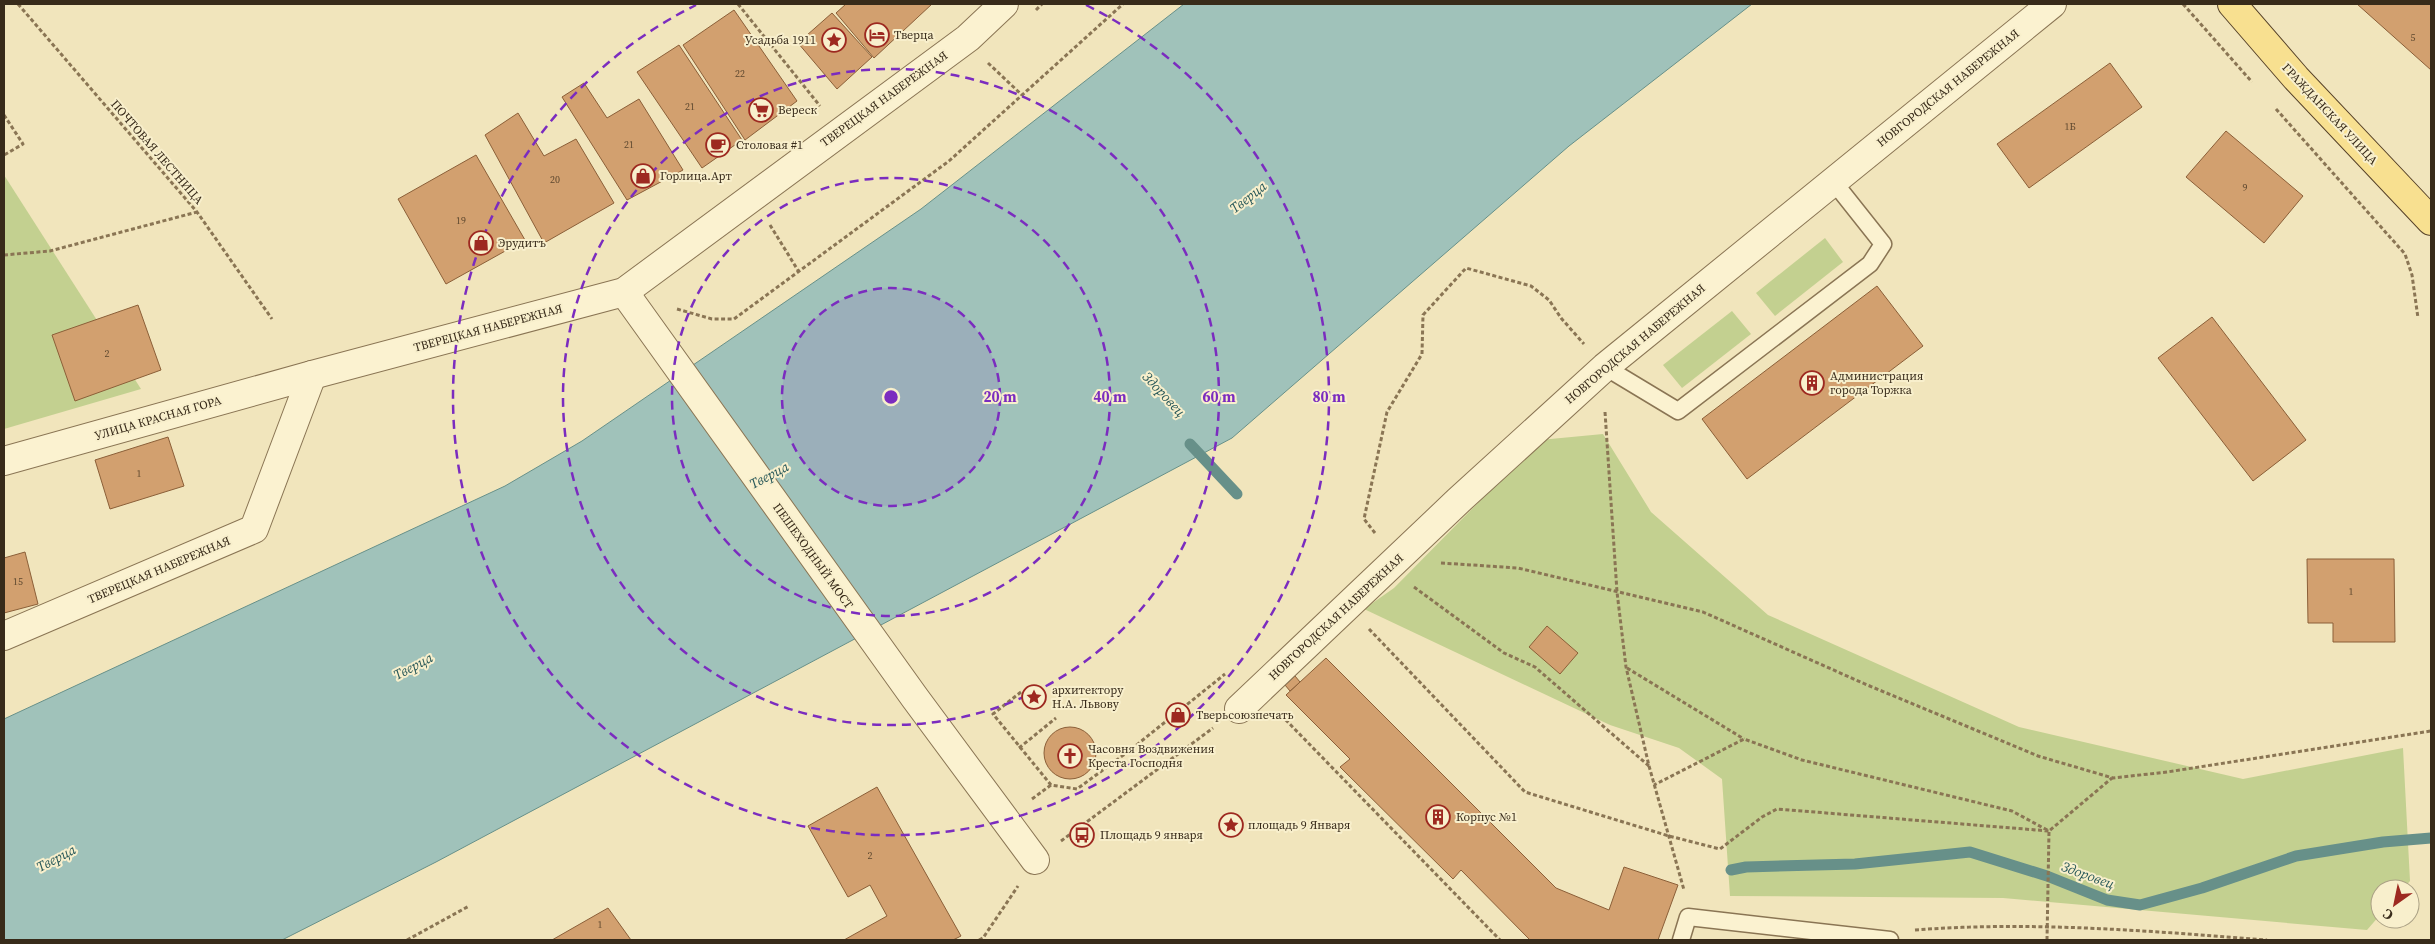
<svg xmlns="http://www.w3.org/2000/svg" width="2435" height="944" font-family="'Source Serif 4',serif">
	<rect width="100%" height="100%" fill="#f1e5bc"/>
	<g fill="#c3d090">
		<polygon points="4,175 141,389 4,429"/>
		<polygon points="1825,238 1843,262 1775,316 1756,293"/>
		<polygon points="1732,311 1751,334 1682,388 1663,365"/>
		<polygon points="1603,434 1651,512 1768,615 2019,727 2243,779 2403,748 2410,881 2403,889 2380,889 2380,915 2367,930 2003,898 1730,896 1722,779 1679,748 1610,725 1364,609 1394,588 1540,440"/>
	</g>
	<polygon fill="#a0c2ba" stroke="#679089" points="1184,4 1752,4 1569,146 1232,438 436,862 282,940 4,940 4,719 505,486 582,441 921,209"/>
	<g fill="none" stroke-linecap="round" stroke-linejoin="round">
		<g stroke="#679089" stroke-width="11">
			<polyline points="1190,444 1237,494"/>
			<polyline points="1731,870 1746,867 1855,864 1970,852 2047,876 2107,900 2140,905 2202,888 2296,856 2383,842 2431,838"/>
		</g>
	</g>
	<g fill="#d2a06f" stroke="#8b5f38">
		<polygon points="846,4 932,4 874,58 836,13"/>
		<polygon points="2357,4 2431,4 2431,70"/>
		<polygon points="734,10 797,101 745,140 683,45"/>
		<polygon points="832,13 872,57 837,89 798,43"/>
		<polygon points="679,45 742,140 702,168 637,72"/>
		<polygon points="2110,63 2142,107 2029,188 1997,144"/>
		<polygon points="584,83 607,118 639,99 683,170 627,200 562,97"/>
		<polygon points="518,113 544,156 576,139 614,203 544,243 485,135"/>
		<polygon points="2226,131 2303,196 2264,243 2186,177"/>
		<polygon points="476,155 525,240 446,284 398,199"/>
		<polygon points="1877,286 1923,346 1747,479 1702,419"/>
		<polygon points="138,305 161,370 75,401 52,335"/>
		<polygon points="2212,317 2306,440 2253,481 2158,358"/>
		<polygon points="168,437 184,486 110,509 95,460"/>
		<polygon points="25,552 38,604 4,613 4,558"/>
		<polygon points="2307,559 2394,559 2395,642 2333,642 2333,623 2308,623"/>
		<polygon points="1547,626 1578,653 1560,674 1529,647"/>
		<polygon points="1326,658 1556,888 1609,910 1624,867 1678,885 1658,940 1530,940 1461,870 1453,879 1340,767 1350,759 1286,695"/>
		<polygon points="1295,676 1300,682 1290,691 1285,685"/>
		<circle cx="1070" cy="753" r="26"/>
		<polygon points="877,787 961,936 953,940 844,940 887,916 870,885 848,897 808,826"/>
		<polygon points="608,908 631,940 552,940"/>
	</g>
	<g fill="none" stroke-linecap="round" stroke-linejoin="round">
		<g stroke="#8a7554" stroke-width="19">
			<g id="lane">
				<polyline points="1605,367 1678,411 1870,264 1883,244 1833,181"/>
				<polyline points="1681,940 1688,917 1890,940"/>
			</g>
		</g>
		<g stroke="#8a7554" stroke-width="30">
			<g id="street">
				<polyline points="624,292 915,698 1035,860"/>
				<polyline points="4,461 312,375 624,292 968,38 1004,4"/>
				<polyline points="4,636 254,529 312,375"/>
				<polyline points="1239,709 1458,501 1605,367 2052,4"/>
			</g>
		</g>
		<g stroke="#574229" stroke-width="30">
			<polyline id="primary" points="2232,4 2296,78 2431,221"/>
		</g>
		<g stroke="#8a7554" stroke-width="3" stroke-dasharray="4 2.5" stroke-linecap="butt">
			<polyline points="18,4 197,212 272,319"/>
			<polyline points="738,4 820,106"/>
			<polyline points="2183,4 2252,82"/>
			<polyline points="1036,10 1042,4"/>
			<polyline points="988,63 1022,95"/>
			<polyline points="2276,109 2405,254 2412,275 2418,318"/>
			<polyline points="4,115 23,144 4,155"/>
			<polyline points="770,225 799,272"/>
			<polyline points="4,255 50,251 197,212"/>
			<polyline points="677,309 712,319 734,319 949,161 1123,4"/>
			<polyline points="1605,412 1617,592 1626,667 1649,766 1684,890"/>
			<polyline points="1375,533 1364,519 1387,412 1422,354 1423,315 1466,268 1531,286 1549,300 1561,318 1584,344"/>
			<polyline points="1441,563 1518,568 1703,612 1865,684 2038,756 2113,778 2167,772 2431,731"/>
			<polyline points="1414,587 1504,653 1535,667 1649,766"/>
			<polyline points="1369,629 1525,792 1669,836 1720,849 1762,817 1777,809 2049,831 2012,811 1802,760 1744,739 1654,785"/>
			<polyline points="1627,668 1744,739"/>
			<polyline points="1021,692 993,714 1051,785 1077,789 1129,751 1225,674"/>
			<polyline points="1281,715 1500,940"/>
			<polyline points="1019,748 1056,718"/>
			<polyline points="1032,799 1051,785"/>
			<polyline points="1061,841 1213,728"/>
			<path d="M1915 930C2032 921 2150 931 2267 940"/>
			<polyline points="407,940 469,906"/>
			<polyline points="979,940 983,938 1018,886"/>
			<polyline points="2047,940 2049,831 2112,778"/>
		</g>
		<use href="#lane" stroke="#fbf2d0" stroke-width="16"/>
		<use href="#street" stroke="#fbf2d0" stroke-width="28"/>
		<use href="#primary" stroke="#f8e090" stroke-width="28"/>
	</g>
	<circle cx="891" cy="397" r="109" fill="#7b2cbf" fill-opacity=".12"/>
	<g fill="none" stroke="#7b2cbf" stroke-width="2.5" stroke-dasharray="9 6">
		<circle cx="891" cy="397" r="109"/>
		<circle cx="891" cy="397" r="219"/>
		<circle cx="891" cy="397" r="328"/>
		<path d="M1086 5A438 438 0 1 1 696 5"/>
	</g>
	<defs>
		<g id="hotel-ring" transform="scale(1.25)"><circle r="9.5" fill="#f8efcc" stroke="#9d2920" stroke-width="1.5"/><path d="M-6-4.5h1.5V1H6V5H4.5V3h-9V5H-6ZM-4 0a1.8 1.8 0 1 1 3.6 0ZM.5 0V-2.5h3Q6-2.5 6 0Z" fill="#9d2920"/></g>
		<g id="sight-ring" transform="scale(1.25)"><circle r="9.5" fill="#f8efcc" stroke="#9d2920" stroke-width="1.5"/><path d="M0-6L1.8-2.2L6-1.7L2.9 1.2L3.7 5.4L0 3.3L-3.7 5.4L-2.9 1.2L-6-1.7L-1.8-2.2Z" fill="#9d2920"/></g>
		<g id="supermarket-ring" transform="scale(1.25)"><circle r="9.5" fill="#f8efcc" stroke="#9d2920" stroke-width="1.5"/><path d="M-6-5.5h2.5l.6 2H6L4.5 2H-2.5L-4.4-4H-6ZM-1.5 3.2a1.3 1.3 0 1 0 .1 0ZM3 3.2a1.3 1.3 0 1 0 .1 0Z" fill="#9d2920"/></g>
		<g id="cafe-ring" transform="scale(1.25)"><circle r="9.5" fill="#f8efcc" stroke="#9d2920" stroke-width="1.5"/><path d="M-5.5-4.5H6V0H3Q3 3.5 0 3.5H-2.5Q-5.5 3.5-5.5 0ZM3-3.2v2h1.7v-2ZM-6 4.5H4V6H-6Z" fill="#9d2920"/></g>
		<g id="shop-ring" transform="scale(1.25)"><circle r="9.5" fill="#f8efcc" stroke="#9d2920" stroke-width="1.5"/><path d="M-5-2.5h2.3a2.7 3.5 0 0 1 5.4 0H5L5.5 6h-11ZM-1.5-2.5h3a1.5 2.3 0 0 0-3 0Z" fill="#9d2920"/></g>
		<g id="building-ring" transform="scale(1.25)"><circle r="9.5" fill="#f8efcc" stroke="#9d2920" stroke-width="1.5"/><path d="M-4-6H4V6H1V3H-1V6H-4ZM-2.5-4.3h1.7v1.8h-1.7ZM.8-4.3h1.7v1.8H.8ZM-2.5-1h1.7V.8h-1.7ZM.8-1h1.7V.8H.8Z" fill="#9d2920"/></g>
		<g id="church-ring" transform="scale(1.25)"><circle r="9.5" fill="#f8efcc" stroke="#9d2920" stroke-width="1.5"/><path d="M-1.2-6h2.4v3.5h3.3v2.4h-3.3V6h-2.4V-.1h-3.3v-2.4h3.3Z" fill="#9d2920"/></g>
		<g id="bus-ring" transform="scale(1.25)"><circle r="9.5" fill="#f8efcc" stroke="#9d2920" stroke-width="1.5"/><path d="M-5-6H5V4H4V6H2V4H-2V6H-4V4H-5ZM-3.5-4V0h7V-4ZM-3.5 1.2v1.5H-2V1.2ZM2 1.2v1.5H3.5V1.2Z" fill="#9d2920"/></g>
	</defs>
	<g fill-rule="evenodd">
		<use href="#hotel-ring" x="877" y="35"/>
		<use href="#sight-ring" x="834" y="40"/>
		<use href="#supermarket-ring" x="761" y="110"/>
		<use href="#cafe-ring" x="718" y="145"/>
		<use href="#shop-ring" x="643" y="176"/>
		<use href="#shop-ring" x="481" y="243"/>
		<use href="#building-ring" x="1812" y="383"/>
		<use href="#sight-ring" x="1034" y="697"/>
		<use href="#shop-ring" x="1178" y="715"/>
		<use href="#church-ring" x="1070" y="756"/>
		<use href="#building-ring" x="1438" y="817"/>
		<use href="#sight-ring" x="1231" y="825"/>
		<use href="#bus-ring" x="1082" y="835"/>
	</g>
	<g text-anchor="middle" stroke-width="4" stroke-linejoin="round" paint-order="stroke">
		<g font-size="10" fill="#5e482f">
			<text x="2413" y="41">5</text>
			<text x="740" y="77">22</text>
			<text x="690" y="110">21</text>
			<text x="2070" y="130">1Б</text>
			<text x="629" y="148">21</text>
			<text x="555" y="183">20</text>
			<text x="2245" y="191">9</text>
			<text x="461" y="224">19</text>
			<text x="107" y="357">2</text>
			<text x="139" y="477">1</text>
			<text x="18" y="585">15</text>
			<text x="2351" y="595">1</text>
			<text x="870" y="859">2</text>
			<text x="600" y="928">1</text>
		</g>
		<g font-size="12" fill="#382b1a" stroke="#f8efcc" text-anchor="start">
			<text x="894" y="39">Тверца</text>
			<text x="816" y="44" text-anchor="end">Усадьба 1911</text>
			<text x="778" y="114">Вереск</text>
			<text x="736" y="149">Столовая #1</text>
			<text x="660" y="180">Горлица.Арт</text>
			<text x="498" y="247">Эрудитъ</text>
			<text x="1830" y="380">Администрация<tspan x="1830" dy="14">города Торжка</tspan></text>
			<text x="1052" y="694">архитектору<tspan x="1052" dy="14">Н.А. Львову</tspan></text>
			<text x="1196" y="719">Тверьсоюзпечать</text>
			<text x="1088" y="753">Часовня Воздвижения<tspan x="1088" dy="14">Креста Господня</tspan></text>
			<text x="1456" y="821">Корпус №1</text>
			<text x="1248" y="829">площадь 9 Января</text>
			<text x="1100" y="839">Площадь 9 января</text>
		</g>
		<g font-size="12" fill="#382b1a" stroke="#f8efcc">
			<text transform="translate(1948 88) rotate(-39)" y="4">НОВГОРОДСКАЯ НАБЕРЕЖНАЯ</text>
			<text transform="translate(884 99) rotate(-36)" y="4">ТВЕРЕЦКАЯ НАБЕРЕЖНАЯ</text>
			<text transform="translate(2330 114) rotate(47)" y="4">ГРАЖДАНСКАЯ УЛИЦА</text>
			<text transform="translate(157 152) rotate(49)" y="4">ПОЧТОВАЯ ЛЕСТНИЦА</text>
			<text transform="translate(488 328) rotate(-15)" y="4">ТВЕРЕЦКАЯ НАБЕРЕЖНАЯ</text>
			<text transform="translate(1635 344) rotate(-40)" y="4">НОВГОРОДСКАЯ НАБЕРЕЖНАЯ</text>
			<text transform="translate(158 418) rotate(-16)" y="4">УЛИЦА КРАСНАЯ ГОРА</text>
			<text transform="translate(813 556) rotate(54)" y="4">ПЕШЕХОДНЫЙ МОСТ</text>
			<text transform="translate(159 570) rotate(-23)" y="4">ТВЕРЕЦКАЯ НАБЕРЕЖНАЯ</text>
			<text transform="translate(1336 617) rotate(-43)" y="4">НОВГОРОДСКАЯ НАБЕРЕЖНАЯ</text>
		</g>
		<g font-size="14" font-style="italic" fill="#285859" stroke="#f8efcc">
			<text transform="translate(1248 197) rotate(-38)" y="5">Тверца</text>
			<text transform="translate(1164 394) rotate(47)" y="5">Здоровец</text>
			<text transform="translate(769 475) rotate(-28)" y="5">Тверца</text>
			<text transform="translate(413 666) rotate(-28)" y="5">Тверца</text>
			<text transform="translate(56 858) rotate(-28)" y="5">Тверца</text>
			<text transform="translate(2088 875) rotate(20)" y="5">Здоровец</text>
		</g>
	</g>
	<circle cx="891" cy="397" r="8" fill="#7b2cbf" stroke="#f8efcc" stroke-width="2.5"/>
	<g font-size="15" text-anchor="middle" font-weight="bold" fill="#7b2cbf" stroke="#f8efcc" stroke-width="4" stroke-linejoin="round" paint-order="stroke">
		<text x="1000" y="402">20 m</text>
		<text x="1110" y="402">40 m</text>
		<text x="1219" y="402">60 m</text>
		<text x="1329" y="402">80 m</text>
	</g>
	<rect width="2435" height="944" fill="none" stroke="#382b1a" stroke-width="10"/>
	<g transform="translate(2395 904) rotate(213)"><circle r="24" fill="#f8efcc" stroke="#aba185"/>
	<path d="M0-4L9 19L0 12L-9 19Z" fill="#9d2920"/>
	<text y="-8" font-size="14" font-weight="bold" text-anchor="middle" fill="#382b1a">С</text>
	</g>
</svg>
